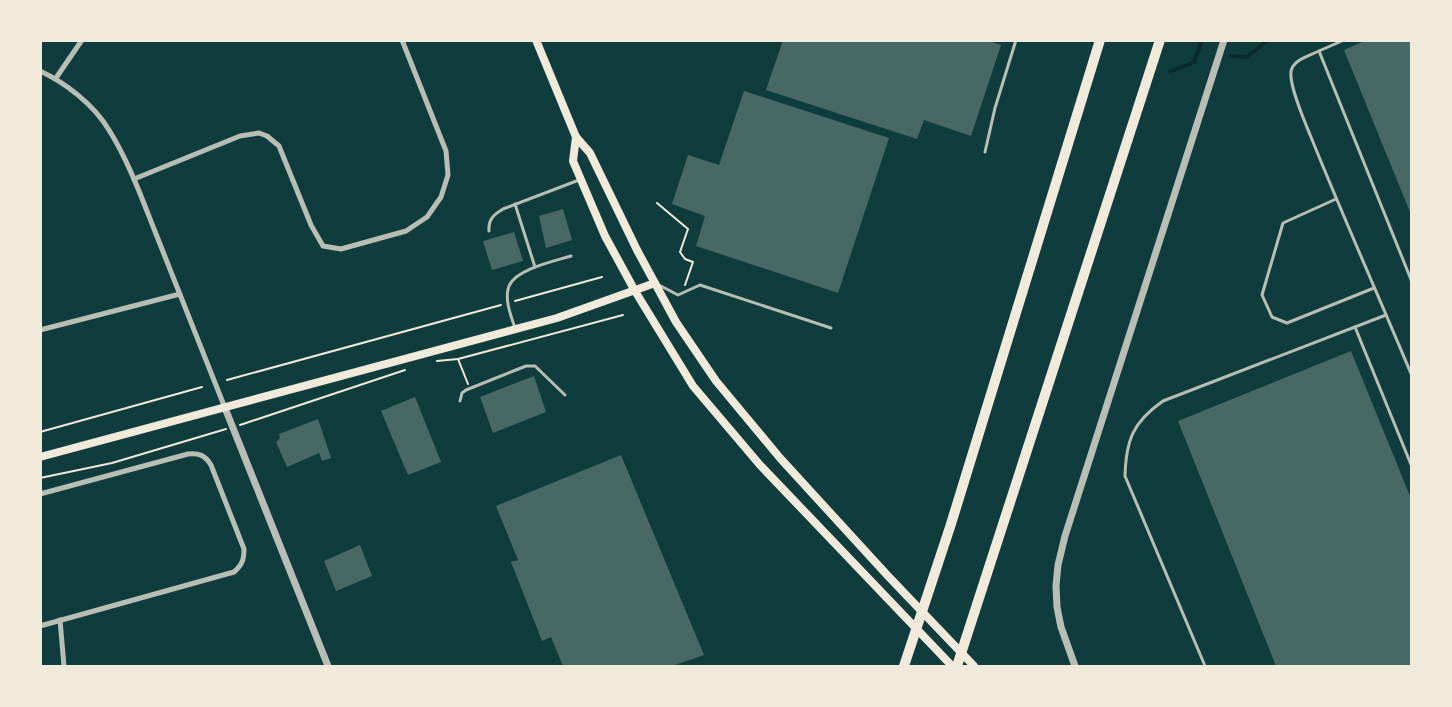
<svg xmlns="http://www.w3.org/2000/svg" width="1452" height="707" font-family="Signika,sans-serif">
	<rect width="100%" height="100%" fill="#0f3d3e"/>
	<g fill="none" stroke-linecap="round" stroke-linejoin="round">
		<g stroke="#0a2a2b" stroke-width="4">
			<polyline points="1230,56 1247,57 1268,40"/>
			<polyline points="1170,72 1194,62 1202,40"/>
		</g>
	</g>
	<g fill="#486865">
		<polygon points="783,40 987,40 1001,45 971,136 924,120 917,139 766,90"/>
		<polygon points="1367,40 1412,40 1412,217 1344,50"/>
		<polygon points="744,91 889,138 838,293 696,246 705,216 672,204 688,155 719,165"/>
		<polygon points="563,209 572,240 546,248 539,216"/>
		<polygon points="514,232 523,261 492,270 483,241"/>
		<polygon points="1351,351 1412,501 1412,666 1276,666 1178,421"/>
		<polygon points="534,376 546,412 493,433 480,397"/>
		<polygon points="415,397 441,462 408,475 381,411"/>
		<polygon points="318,419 331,458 322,461 319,453 287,467 276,442 280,438 279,434"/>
		<polygon points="621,455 704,655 672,666 563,666 551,637 542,641 511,562 518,560 496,506"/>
		<polygon points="360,545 372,576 336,591 324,561"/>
	</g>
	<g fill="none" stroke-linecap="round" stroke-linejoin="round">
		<g stroke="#f1e9da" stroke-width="2">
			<polyline points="657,203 688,229 680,252 685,259 693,262 685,285"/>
			<polyline points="515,301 602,277"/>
			<polyline points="458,359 468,384"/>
			<polyline points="437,361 458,359 623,315"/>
			<polyline points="227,380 501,305"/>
			<polyline points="240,425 405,370"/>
			<polyline points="40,432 202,387"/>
			<polyline points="40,478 112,463 226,429"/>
		</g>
		<g stroke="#b8beb3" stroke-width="3">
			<polyline points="1319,51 1344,40"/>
			<polyline points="985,152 995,108 1016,40"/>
			<polyline points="1336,199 1283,223 1262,295 1272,317 1287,323 1374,288"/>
			<polyline points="515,204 535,267"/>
			<path d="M489 231C488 220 493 215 503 209L579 180"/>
			<path d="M1412 282 1319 51C1309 56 1292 60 1291 72 1289 87 1307 127 1313 142 1345 221 1379 297 1412 376"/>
			<polyline points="659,285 678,295 700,285 831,328"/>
			<polyline points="1355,327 1412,467"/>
			<path d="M515 328C511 316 504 299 509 286 516 269 555 261 571 256"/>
			<polyline points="460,401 462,393 466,390 526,366 535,366 565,395"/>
			<path d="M1205 666 1125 476C1126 440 1133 422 1163 401L1386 315"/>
		</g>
		<g stroke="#b8beb3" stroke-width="5">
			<path d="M40 71C66 83 94 105 109 130 129 162 142 199 156 234 179 292 202 350 225 408"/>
			<polyline points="56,78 82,40"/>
			<polyline points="134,179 240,136 259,133 267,136 279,146 311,225 323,246 341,249 406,231 427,217 441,197 448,175 446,151 402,40"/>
			<polyline points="40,330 180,294"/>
			<path d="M40 494 188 454C199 453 205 455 211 465L244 549C244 560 242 565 234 572L40 626"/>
			<polyline points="60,620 64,666"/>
		</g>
		<g stroke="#b8beb3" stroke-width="7">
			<polyline points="225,408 328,666"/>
			<polyline points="1075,666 1061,627 1057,607 1056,586 1058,565 1065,536 1105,411 1224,40"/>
		</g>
		<g stroke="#f1e9da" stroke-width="8">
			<polyline points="536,40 576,137 590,153 637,250 676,322 716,381 780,458 888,576 974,666"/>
			<polyline points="576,137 573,161 605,236 635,291 693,386 760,465 952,666"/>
			<polyline points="40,457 557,318 655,283"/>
		</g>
		<g stroke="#f1e9da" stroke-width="10">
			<polyline points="904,666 951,524 1100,40"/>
			<polyline points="957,666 1160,40"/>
		</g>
	</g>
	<rect width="1452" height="707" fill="none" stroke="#f1e9da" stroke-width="84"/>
</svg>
